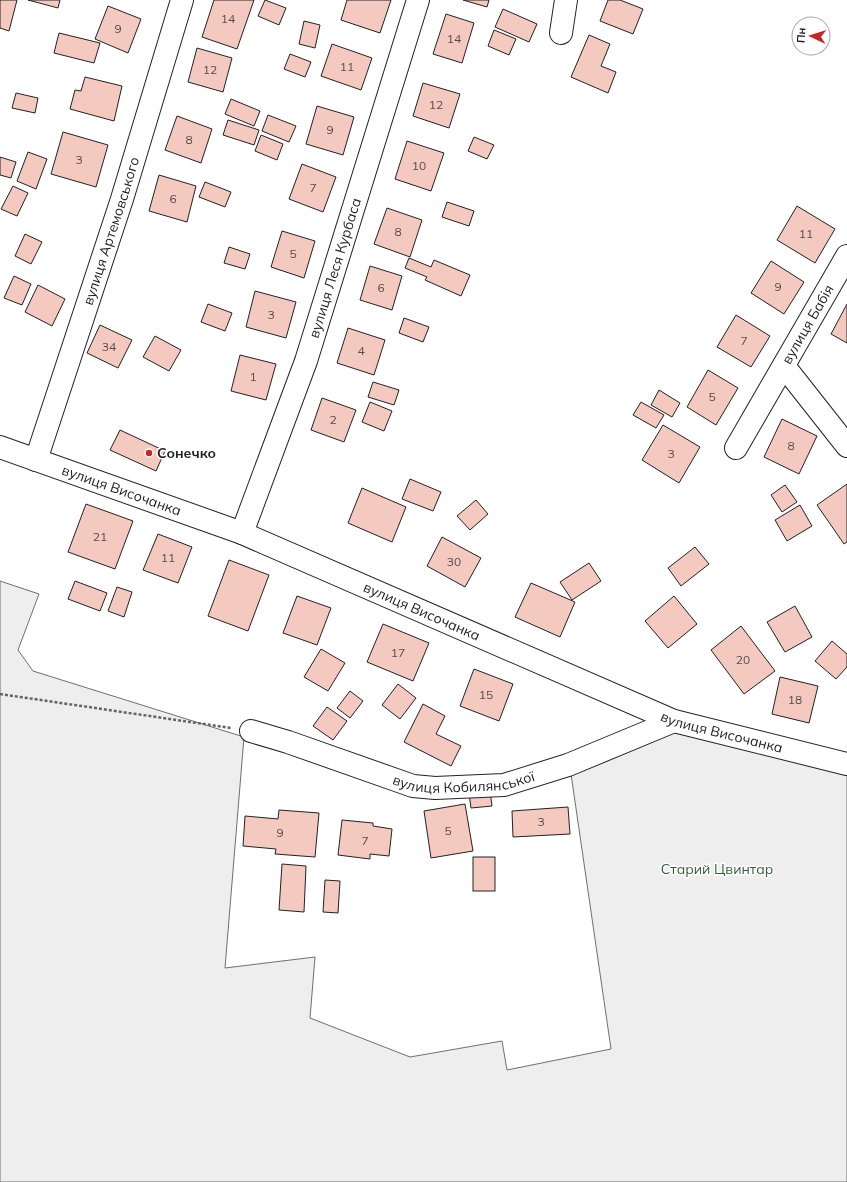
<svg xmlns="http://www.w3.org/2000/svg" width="847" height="1182" font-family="Mulish,sans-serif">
	<rect width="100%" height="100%" fill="#fff"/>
	<polygon fill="#eee" stroke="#6f6f6f" points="0,581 39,594 18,650 33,671 244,737 225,968 315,957 310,1018 410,1057 502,1041 507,1070 611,1049 571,774 674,721 847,764 847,1182 0,1182"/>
	<g fill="#f3c9c0" stroke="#222">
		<polygon points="0,0 17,0 9,31 0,28"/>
		<polygon points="28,0 60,0 58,8"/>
		<polygon points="214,0 254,0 237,49 202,37"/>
		<polygon points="265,0 286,8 279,25 258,16"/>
		<polygon points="347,0 391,0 380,33 341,20"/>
		<polygon points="463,0 489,0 487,7"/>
		<polygon points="608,0 620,0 643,9 633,34 600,21"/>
		<polygon points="108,6 141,19 128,53 95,39"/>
		<polygon points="503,9 537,24 529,42 495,27"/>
		<polygon points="446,14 474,23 462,63 433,54"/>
		<polygon points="304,21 320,25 315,48 299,44"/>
		<polygon points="494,30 516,39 509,55 488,46"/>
		<polygon points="59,33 100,43 94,63 54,53"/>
		<polygon points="589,35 610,44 601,66 616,72 608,93 571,77"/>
		<polygon points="332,44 372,58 361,90 321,76"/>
		<polygon points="197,48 232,58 223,92 188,82"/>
		<polygon points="290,54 311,62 305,77 284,69"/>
		<polygon points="85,77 122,86 114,121 70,109 75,90 81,91"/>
		<polygon points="423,83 460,94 449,128 413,116"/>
		<polygon points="16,93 38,98 35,113 12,108"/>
		<polygon points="231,99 260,111 254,126 225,114"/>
		<polygon points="317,106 354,117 343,155 306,144"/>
		<polygon points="268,115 296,126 289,142 262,131"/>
		<polygon points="177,116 212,129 201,163 165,150"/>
		<polygon points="228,120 259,130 254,145 223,135"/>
		<polygon points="63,132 108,145 96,187 51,174"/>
		<polygon points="261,135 283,144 277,160 255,151"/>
		<polygon points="474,137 494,145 487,159 468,151"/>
		<polygon points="407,141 444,153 431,191 395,179"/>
		<polygon points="28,152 47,159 36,189 17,181"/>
		<polygon points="0,157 16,162 11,178 0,175"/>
		<polygon points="302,164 336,177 323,212 289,199"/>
		<polygon points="159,175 196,186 187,222 149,211"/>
		<polygon points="205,182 231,192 225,207 199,197"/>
		<polygon points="13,186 28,193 17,216 1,209"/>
		<polygon points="447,202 474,211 469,226 442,217"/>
		<polygon points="797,206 835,229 815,263 777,240"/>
		<polygon points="387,208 422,220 410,257 374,244"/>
		<polygon points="282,231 315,241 304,278 271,267"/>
		<polygon points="25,234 42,242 31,264 15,256"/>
		<polygon points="229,247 250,254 245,269 224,263"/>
		<polygon points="409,258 431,267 434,260 470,275 461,296 425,280 427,277 405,268"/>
		<polygon points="771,261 804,282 784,314 751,293"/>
		<polygon points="370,266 402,276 392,310 360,300"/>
		<polygon points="14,276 31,284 22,305 4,298"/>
		<polygon points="38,285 65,299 52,326 25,312"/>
		<polygon points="255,291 296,302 286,338 246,327"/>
		<polygon points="208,304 232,313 225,331 201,322"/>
		<polygon points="847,304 847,343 831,334"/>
		<polygon points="736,315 770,336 751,367 717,347"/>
		<polygon points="404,318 429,327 423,342 399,333"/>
		<polygon points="100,325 132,340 118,368 87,353"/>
		<polygon points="348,328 385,340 374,375 337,363"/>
		<polygon points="155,336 181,350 169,371 143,357"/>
		<polygon points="240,355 276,364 266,400 231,391"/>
		<polygon points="708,370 738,388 716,425 687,407"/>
		<polygon points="373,382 399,390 394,405 368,397"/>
		<polygon points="659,390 680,403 672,417 651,405"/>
		<polygon points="322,398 356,410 344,442 311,430"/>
		<polygon points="370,402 392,411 384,431 362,422"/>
		<polygon points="641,402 664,415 656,428 633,415"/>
		<polygon points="782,419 817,436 799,474 764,457"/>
		<polygon points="663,425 700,447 679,483 642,460"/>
		<polygon points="120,430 165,451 156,471 110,450"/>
		<polygon points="410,479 441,492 433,511 402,499"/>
		<polygon points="847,484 847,542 844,544 817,505"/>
		<polygon points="785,485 797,502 782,512 771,495"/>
		<polygon points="362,488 406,507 392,542 348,523"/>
		<polygon points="476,500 488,514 470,530 457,516"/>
		<polygon points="86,504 133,521 115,569 68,552"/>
		<polygon points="800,505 812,526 787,541 775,520"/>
		<polygon points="158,534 192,547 178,583 143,570"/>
		<polygon points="442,537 481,558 465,587 427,566"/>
		<polygon points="695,547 709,564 681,586 668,568"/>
		<polygon points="229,560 269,575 248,631 208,616"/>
		<polygon points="589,563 601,581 572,600 560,582"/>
		<polygon points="75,581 107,593 100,611 68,599"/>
		<polygon points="531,583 575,602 560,637 515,617"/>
		<polygon points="117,587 132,592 124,617 108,611"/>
		<polygon points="297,596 331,608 317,645 283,633"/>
		<polygon points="674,596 697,624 668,648 645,621"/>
		<polygon points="795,606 812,637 785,652 767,622"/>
		<polygon points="383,624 429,643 413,681 367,662"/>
		<polygon points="741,626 775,671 744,694 711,650"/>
		<polygon points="832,641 847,654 847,667 836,679 815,661"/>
		<polygon points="321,649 345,663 328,691 304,677"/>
		<polygon points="474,669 513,684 499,721 460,706"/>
		<polygon points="780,677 818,686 809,723 772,714"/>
		<polygon points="398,684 416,698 400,719 382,705"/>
		<polygon points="350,691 363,701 350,718 337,708"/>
		<polygon points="423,704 445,716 436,734 461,746 451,766 404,742"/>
		<polygon points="327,707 347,721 333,740 313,726"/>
		<polygon points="490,791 492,806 471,808 469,793"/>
		<polygon points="465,804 473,851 431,858 424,811"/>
		<polygon points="568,807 570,834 513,837 512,811"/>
		<polygon points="279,810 319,813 315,857 275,854 276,849 243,846 245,816 278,819"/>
		<polygon points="342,820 373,823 373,826 392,829 389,856 370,854 370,859 338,855"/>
		<rect x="473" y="857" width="22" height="34"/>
		<polygon points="282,864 306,866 304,912 279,910"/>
		<polygon points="325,880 340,881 338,913 323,912"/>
	</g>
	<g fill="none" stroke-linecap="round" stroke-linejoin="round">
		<g stroke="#222" stroke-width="24">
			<g id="minor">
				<polyline points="561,33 566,0"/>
				<polyline points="784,366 847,446"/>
				<path id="s1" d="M0 447 242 533 674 721 847 764"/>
				<path id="s2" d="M736 448 847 256"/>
				<path id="s3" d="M36 460 122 199 182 0"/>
				<path id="s4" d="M242 533 306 361 418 0"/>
				<path id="s5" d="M251 731 288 742 413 786 435 788 504 785 568 765 674 721"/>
			</g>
		</g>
		<polyline stroke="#646464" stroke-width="2.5" stroke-dasharray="3 2" stroke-linecap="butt" points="0,694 231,728"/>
		<use href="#minor" stroke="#fff" stroke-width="22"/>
	</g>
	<circle fill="#c62828" stroke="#fff" stroke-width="1.5" cx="149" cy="453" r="4"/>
	<g text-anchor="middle" stroke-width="3" stroke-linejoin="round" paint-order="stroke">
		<g font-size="12" fill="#564c4a">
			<text x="228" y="23">14</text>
			<text x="118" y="33">9</text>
			<text x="454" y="43">14</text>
			<text x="347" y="71">11</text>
			<text x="210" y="74">12</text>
			<text x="436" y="109">12</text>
			<text x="330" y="134">9</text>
			<text x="189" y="144">8</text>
			<text x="79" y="164">3</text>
			<text x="419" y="170">10</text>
			<text x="313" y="192">7</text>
			<text x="173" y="203">6</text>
			<text x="398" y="236">8</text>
			<text x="806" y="238">11</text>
			<text x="293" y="258">5</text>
			<text x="778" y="291">9</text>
			<text x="381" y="292">6</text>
			<text x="271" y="319">3</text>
			<text x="744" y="345">7</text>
			<text x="109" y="351">34</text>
			<text x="361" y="355">4</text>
			<text x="253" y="381">1</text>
			<text x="712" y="401">5</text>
			<text x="333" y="424">2</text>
			<text x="791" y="450">8</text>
			<text x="671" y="458">3</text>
			<text x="100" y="541">21</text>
			<text x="168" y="562">11</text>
			<text x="454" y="566">30</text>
			<text x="398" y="657">17</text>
			<text x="743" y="664">20</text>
			<text x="486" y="699">15</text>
			<text x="795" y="704">18</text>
			<text x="541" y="826">3</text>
			<text x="448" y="835">5</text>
			<text x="280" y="837">9</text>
			<text x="365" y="845">7</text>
		</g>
		<g font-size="14" fill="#222" stroke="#fff">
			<text dy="5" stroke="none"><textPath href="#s3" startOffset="241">вулиця Артемовського</textPath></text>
			<text dy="5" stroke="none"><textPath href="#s4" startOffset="281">вулиця Леся Курбаса</textPath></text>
			<text dy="5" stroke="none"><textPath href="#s2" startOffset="143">вулиця Бабія</textPath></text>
			<text dy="5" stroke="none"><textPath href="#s1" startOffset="129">вулиця Височанка</textPath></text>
			<text dy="5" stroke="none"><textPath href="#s1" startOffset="453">вулиця Височанка</textPath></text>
			<text dy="5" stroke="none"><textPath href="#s1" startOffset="777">вулиця Височанка</textPath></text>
			<text dy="5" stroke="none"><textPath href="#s5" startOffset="222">вулиця Кобилянської</textPath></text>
		</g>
		<g font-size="14" font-weight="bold" fill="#222" stroke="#fff" text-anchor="start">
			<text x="157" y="458">Сонечко</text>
		</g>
		<g font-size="14" fill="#2f5e38" stroke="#fff">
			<text x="717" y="874">Старий Цвинтар</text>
		</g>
	</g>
	<g transform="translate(811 36) rotate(274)"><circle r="19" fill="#ffffff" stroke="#a7a7a7"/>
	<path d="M0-3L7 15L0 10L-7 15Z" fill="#c62828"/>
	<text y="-6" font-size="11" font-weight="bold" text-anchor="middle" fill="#222222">Пн</text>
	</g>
</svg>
